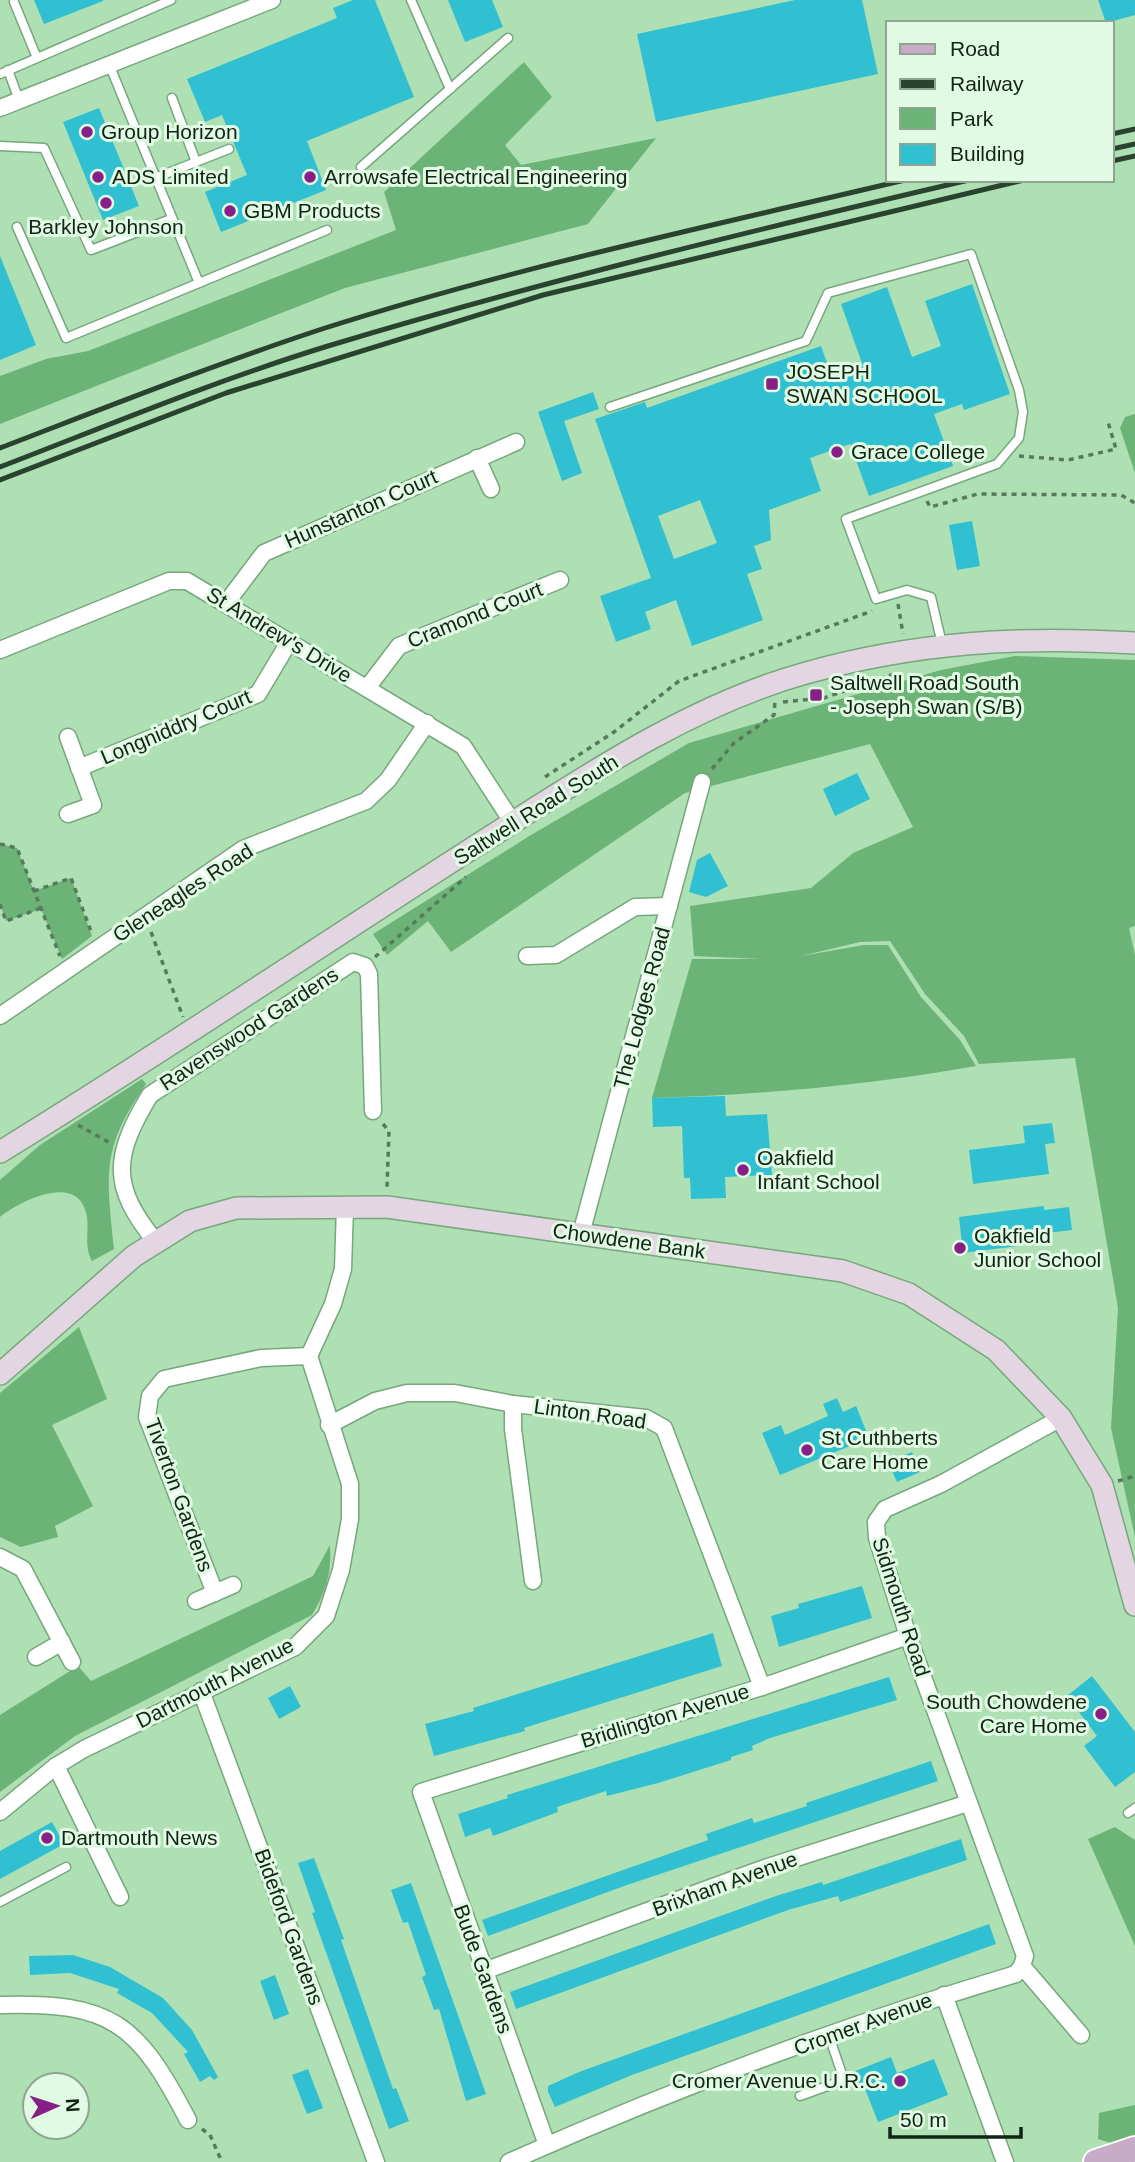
<svg xmlns="http://www.w3.org/2000/svg" width="1135" height="2162" font-family="Arial,sans-serif">
	<rect width="100%" height="100%" fill="#aee0b4"/>
	<g fill="#6bb376">
		<polygon points="524,62 552,97 505,145 521,165 656,138 588,224 345,288 0,424 0,376 46,359 88,351 396,230 384,192"/>
		<polygon points="1135,414 1135,473 1120,428 1125,417"/>
		<path d="M1015 656 1135 660V926L1129 928 1135 955V1537L1111 1428 1118 1308 1075 1058 979 1064 964 1036 925 994 890 941 860 942 801 956 864 945H888L921 997 960 1040 976 1066C869 1085 761 1095 652 1098L692 959H761L694 956 690 906 811 888 853 853 913 827 870 744 685 793 451 952 428 921 387 955 373 934 531 835 689 743 941 670Z"/>
		<polygon points="0,844 17,848 34,891 71,878 92,936 62,959 41,909 6,921 0,904"/>
		<path d="M142 1079 146 1084C100 1150 107 1174 114 1249L92 1261C84 1246 89 1233 87 1217 80 1171 21 1200 0 1217V1180L40 1145Z"/>
		<polygon points="79,1327 107,1399 52,1425 93,1506 55,1526 58,1537 21,1547 0,1537 0,1393"/>
		<path d="M330 1545C332 1572 326 1592 312 1615L75 1736 0 1792V1715L78 1666 91 1681 313 1576Z"/>
		<polygon points="1115,1827 1135,1840 1135,1946 1088,1839"/>
		<polygon points="1135,2105 1135,2140 1120,2146 1098,2139 1099,2113"/>
	</g>
	<g fill="#30c0d2" fill-rule="evenodd">
		<polygon points="34,0 103,0 103,1 44,24"/>
		<polygon points="353,0 375,0 414,97 307,141 326,190 221,232 205,192 247,175 222,115 205,122 187,79 337,18 333,8"/>
		<polygon points="448,0 492,0 503,27 465,42"/>
		<polygon points="795,0 862,0 878,74 656,122 637,34"/>
		<polygon points="1098,0 1135,0 1135,15 1106,23"/>
		<polygon points="99,108 139,206 103,220 63,122"/>
		<polygon points="0,256 36,345 0,360"/>
		<path d="M972 284 1010 394 964 410 962 404 934 414 953 466 869 496 850 444 810 458 821 491 769 510 771 540 754 546 762 569 747 574 763 620 692 646 676 600 645 612 651 629 616 642 600 596 651 578 595 419 645 402 647 408 821 346 832 377 863 366 841 304 887 287 912 357 941 346 925 301ZM700 500 717 543 674 559 658 516Z"/>
		<polygon points="593,392 599,409 564,421 582,473 562,481 538,412"/>
		<polygon points="972,521 980,566 957,570 949,525"/>
		<polygon points="857,773 870,799 835,816 823,789"/>
		<polygon points="710,853 728,886 706,897 689,892 697,860"/>
		<polygon points="725,1096 726,1116 767,1114 772,1175 725,1177 726,1198 691,1199 690,1178 684,1178 682,1126 653,1127 652,1098"/>
		<polygon points="1052,1123 1055,1143 1045,1144 1049,1174 973,1184 969,1150 1025,1143 1023,1126"/>
		<polygon points="1044,1206 1044,1210 1069,1207 1072,1230 1047,1233 1048,1242 963,1253 959,1217"/>
		<polygon points="837,1398 843,1412 856,1406 869,1438 780,1475 762,1433 781,1425 785,1435 828,1416 823,1404"/>
		<polygon points="912,1452 920,1472 897,1482 888,1462"/>
		<polygon points="862,1586 872,1618 779,1647 771,1616 799,1608 798,1604"/>
		<polygon points="713,1633 722,1666 524,1728 525,1731 434,1756 425,1724 474,1711 473,1708"/>
		<polygon points="1092,1676 1135,1732 1135,1772 1115,1787 1084,1746 1097,1736 1067,1696"/>
		<polygon points="889,1677 897,1700 770,1738 752,1746 753,1750 731,1757 731,1760 658,1783 607,1796 606,1791 557,1807 558,1812 493,1836 490,1828 465,1837 458,1814 508,1798 507,1795"/>
		<polygon points="290,1686 301,1707 279,1719 268,1698"/>
		<polygon points="931,1761 938,1781 624,1886 488,1936 482,1920 708,1840 706,1834 752,1818 754,1823 807,1806 806,1803"/>
		<polygon points="52,1822 64,1844 0,1879 0,1851"/>
		<polygon points="961,1839 967,1860 840,1902 838,1896 788,1910 516,2009 510,1992 776,1896 822,1882 823,1885"/>
		<polygon points="314,1858 344,1939 341,1940 393,2089 396,2088 409,2121 389,2129 312,1913 315,1912 298,1863"/>
		<polygon points="411,1883 486,2094 466,2101 439,2009 434,2010 422,1977 426,1975 408,1922 403,1923 391,1890"/>
		<polygon points="989,1924 996,1944 632,2075 555,2107 548,2092 548,2086 579,2072"/>
		<polygon points="73,1955 110,1967 163,1998 192,2030 218,2077 214,2080 210,2076 200,2082 184,2054 188,2052 152,2013 117,1993 119,1989 70,1973 30,1975 29,1956"/>
		<polygon points="275,1975 289,2014 274,2020 260,1981"/>
		<polygon points="891,2057 897,2073 934,2059 948,2095 878,2122 865,2089 861,2090 853,2072"/>
		<polygon points="308,2069 323,2108 307,2114 292,2075"/>
	</g>
	<g fill="none" stroke-linecap="round" stroke-linejoin="round">
		<g stroke="#77a77d" stroke-width="11">
			<g id="lane">
				<polyline points="411,0 450,89"/>
				<polyline points="14,2 37,58"/>
				<polyline points="8,70 19,100"/>
				<polyline points="0,74 171,0"/>
				<polyline points="172,98 196,162"/>
				<polyline points="0,146 44,148 91,250 171,219"/>
				<polyline points="361,167 508,38"/>
				<polyline points="155,178 229,149"/>
				<polyline points="17,227 66,338 199,283 109,64"/>
				<polyline points="199,283 327,230"/>
				<polyline points="610,407 806,341 828,293 971,254 1019,390 1023,412 1019,438 997,464 846,519 876,599 907,590 931,597 942,644"/>
				<polyline points="1128,1813 1135,1808"/>
				<polyline points="0,1902 66,1867"/>
				<polyline points="800,2096 844,2080 829,2036"/>
			</g>
		</g>
		<g stroke="#77a77d" stroke-width="19">
			<g id="street">
				<polyline points="0,108 272,0"/>
				<polyline points="477,458 491,489"/>
				<polyline points="227,602 264,553 516,442"/>
				<polyline points="0,650 169,581 187,581 463,746 513,823"/>
				<polyline points="367,688 399,646 560,580"/>
				<polyline points="79,768 258,694 289,642"/>
				<polyline points="68,814 93,805 68,737"/>
				<polyline points="527,956 556,955 635,907 669,906"/>
				<polyline points="0,1016 243,849 366,801 388,780 427,723"/>
				<polyline points="581,1234 702,782"/>
				<path d="M156 1242C110 1186 113 1156 150 1095L353 962 365 966 369 974 373 1111"/>
				<polyline points="513,1404 513,1429 533,1581"/>
				<polyline points="1061,1418 941,1484 885,1509 876,1522 877,1538 908,1636 1025,1956 1022,1966 1081,2035"/>
				<polyline points="329,1425 375,1401 407,1393 455,1393 513,1404 646,1418 664,1428 762,1687"/>
				<polyline points="0,1557 23,1569 72,1662"/>
				<polyline points="215,1593 147,1417 150,1396 164,1379 261,1358 309,1356"/>
				<polyline points="196,1601 233,1585"/>
				<polyline points="36,1657 62,1642"/>
				<polyline points="201,1691 376,2162"/>
				<polyline points="56,1766 120,1897"/>
				<polyline points="0,1812 56,1766 84,1749 295,1647 326,1616 341,1570 350,1519 350,1484 309,1356 333,1304 343,1269 345,1206"/>
				<polyline points="484,1971 762,1869 968,1803"/>
				<polyline points="944,1995 1005,2162"/>
				<path d="M0 2005C111 2002 137 2022 188 2120"/>
				<polyline points="547,2145 421,1792 762,1687 908,1636"/>
				<path d="M509 2162C673 2089 844 2025 1016 1974L1022 1966"/>
			</g>
		</g>
		<g stroke="#77a77d" stroke-width="24">
			<g id="secondary">
				<path d="M0 1152C158 1055 312 951 468 851 574 784 684 707 806 673 917 642 1020 636 1135 643"/>
				<polyline points="0,1374 134,1256 190,1221 236,1208 387,1207 843,1271 909,1294 996,1350 1061,1418 1102,1485 1135,1605"/>
			</g>
		</g>
		<g stroke="#fff" stroke-width="28">
			<polyline id="primary" points="1096,2162 1135,2149"/>
		</g>
		<g stroke="#587a5c" stroke-width="3.5" stroke-dasharray="5 5" stroke-linecap="butt">
			<polyline points="1019,456 1068,460 1116,449 1108,422"/>
			<polyline points="927,501 930,507 978,494 1121,495 1135,503"/>
			<polyline points="898,604 903,634"/>
			<polyline points="783,702 824,698 897,673"/>
			<polyline points="712,769 734,743 774,715 775,701"/>
			<polyline points="545,777 614,732 679,681 872,611"/>
			<polyline points="0,844 17,848 60,956"/>
			<polyline points="34,891 71,878 92,934"/>
			<polyline points="0,904 6,921 41,908"/>
			<polyline points="151,932 183,1017"/>
			<polyline points="375,957 466,877"/>
			<polyline points="383,1124 389,1131 387,1188"/>
			<polyline points="78,1125 112,1144"/>
			<polyline points="1118,1481 1135,1476"/>
			<polyline points="202,2129 210,2135 222,2162"/>
		</g>
		<use href="#lane" stroke="#fff" stroke-width="8"/>
		<use href="#street" stroke="#fff" stroke-width="16"/>
		<use href="#secondary" stroke="#e4d5e3" stroke-width="21"/>
		<use href="#primary" stroke="#c8abc7" stroke-width="24"/>
		<g stroke="#2a432e" stroke-width="5">
			<polyline points="1112,134 1135,129"/>
			<polyline points="1112,149 1135,144"/>
			<polyline points="1112,161 1135,156"/>
			<path d="M0 448C107 407 213 365 322 329 513 268 710 226 905 180"/>
			<path d="M0 467C109 425 217 380 328 346 540 282 754 230 969 180"/>
			<polyline points="0,480 226,393 543,295 1024,180"/>
		</g>
	</g>
	<g fill="#862087" stroke="#e1fae3" stroke-width="2.5">
		<circle cx="87" cy="132" r="7"/>
		<circle cx="98" cy="177" r="7"/>
		<circle cx="310" cy="177" r="7"/>
		<circle cx="106" cy="203" r="7"/>
		<circle cx="230" cy="211" r="7"/>
		<rect x="765" y="377" width="14" height="14" rx="3.5"/>
		<circle cx="837" cy="452" r="7"/>
		<rect x="809" y="688" width="14" height="14" rx="3.5"/>
		<circle cx="743" cy="1170" r="7"/>
		<circle cx="960" cy="1248" r="7"/>
		<circle cx="807" cy="1450" r="7"/>
		<circle cx="1101" cy="1714" r="7"/>
		<circle cx="47" cy="1838" r="7"/>
		<circle cx="900" cy="2081" r="7"/>
	</g>
	<g text-anchor="middle" stroke-width="6" stroke-linejoin="round" paint-order="stroke">
		<g font-size="21" fill="#112514" stroke="#e1fae3" text-anchor="start">
			<text x="101" y="139">Group Horizon</text>
			<text x="112" y="184">ADS Limited</text>
			<text x="324" y="184">Arrowsafe Electrical Engineering</text>
			<text x="244" y="218">GBM Products</text>
			<text x="106" y="234" text-anchor="middle">Barkley Johnson</text>
			<text x="786" y="379">JOSEPH<tspan x="786" dy="24">SWAN SCHOOL</tspan></text>
			<text x="851" y="459">Grace College</text>
			<text x="830" y="690">Saltwell Road South<tspan x="830" dy="24">- Joseph Swan (S/B)</tspan></text>
			<text x="757" y="1165">Oakfield<tspan x="757" dy="24">Infant School</tspan></text>
			<text x="974" y="1243">Oakfield<tspan x="974" dy="24">Junior School</tspan></text>
			<text x="821" y="1445">St Cuthberts<tspan x="821" dy="24">Care Home</tspan></text>
			<text x="1087" y="1709" text-anchor="end">South Chowdene<tspan x="1087" dy="24">Care Home</tspan></text>
			<text x="61" y="1845">Dartmouth News</text>
			<text x="886" y="2088" text-anchor="end">Cromer Avenue U.R.C.</text>
		</g>
		<g font-size="21" fill="#112514" stroke="#e1fae3">
			<text transform="translate(361 509) rotate(-24)" y="7">Hunstanton Court</text>
			<text transform="translate(475 615) rotate(-22)" y="7">Cramond Court</text>
			<text transform="translate(279 635) rotate(31)" y="7">St Andrew's Drive</text>
			<text transform="translate(176 727) rotate(-23)" y="7">Longniddry Court</text>
			<text transform="translate(536 810) rotate(-32)" y="7">Saltwell Road South</text>
			<text transform="translate(183 893) rotate(-33)" y="7">Gleneagles Road</text>
			<text transform="translate(642 1008) rotate(-75)" y="7">The Lodges Road</text>
			<text transform="translate(249 1029) rotate(-33)" y="7">Ravenswood Gardens</text>
			<text transform="translate(629 1241) rotate(8)" y="7">Chowdene Bank</text>
			<text transform="translate(590 1414) rotate(8)" y="7">Linton Road</text>
			<text transform="translate(179 1495) rotate(70)" y="7">Tiverton Gardens</text>
			<text transform="translate(901 1607) rotate(72)" y="7">Sidmouth Road</text>
			<text transform="translate(215 1683) rotate(-27)" y="7">Dartmouth Avenue</text>
			<text transform="translate(665 1716) rotate(-17)" y="7">Bridlington Avenue</text>
			<text transform="translate(725 1884) rotate(-20)" y="7">Brixham Avenue</text>
			<text transform="translate(289 1927) rotate(70)" y="7">Bideford Gardens</text>
			<text transform="translate(483 1969) rotate(70)" y="7">Bude Gardens</text>
			<text transform="translate(863 2024) rotate(-20)" y="7">Cromer Avenue</text>
		</g>
	</g>
	<rect x="886" y="21" width="228" height="161" fill="#e1fae3" stroke="#8ea590" stroke-width="2"/>
	<rect x="900" y="44" width="35" height="10" fill="#c8abc7" stroke="#8ea590" stroke-width="2"/>
	<text x="950" y="56" font-size="21" fill="#112514">Road</text>
	<rect x="900" y="79" width="35" height="10" fill="#2a432e" stroke="#8ea590" stroke-width="2"/>
	<text x="950" y="91" font-size="21" fill="#112514">Railway</text>
	<rect x="900" y="108" width="35" height="21" fill="#6bb376" stroke="#8ea590" stroke-width="2"/>
	<text x="950" y="126" font-size="21" fill="#112514">Park</text>
	<rect x="900" y="144" width="35" height="21" fill="#30c0d2" stroke="#8ea590" stroke-width="2"/>
	<text x="950" y="161" font-size="21" fill="#112514">Building</text>
	<g transform="translate(56 2106) rotate(87)"><circle r="33" fill="#e1fae3" stroke="#8ea590" stroke-width="2"/>
	<path d="M0-5L12 26L0 18L-12 26Z" fill="#862087"/>
	<text y="-10" font-size="19" font-weight="bold" text-anchor="middle" fill="#112514">N</text>
	</g>
	<path d="M890 2127v10h131v-10" fill="none" stroke="#112514" stroke-width="3.5"/>
	<text x="900" y="2127" font-size="21" fill="#112514" stroke="#e1fae3" stroke-width="5" paint-order="stroke">50 m</text>
</svg>
